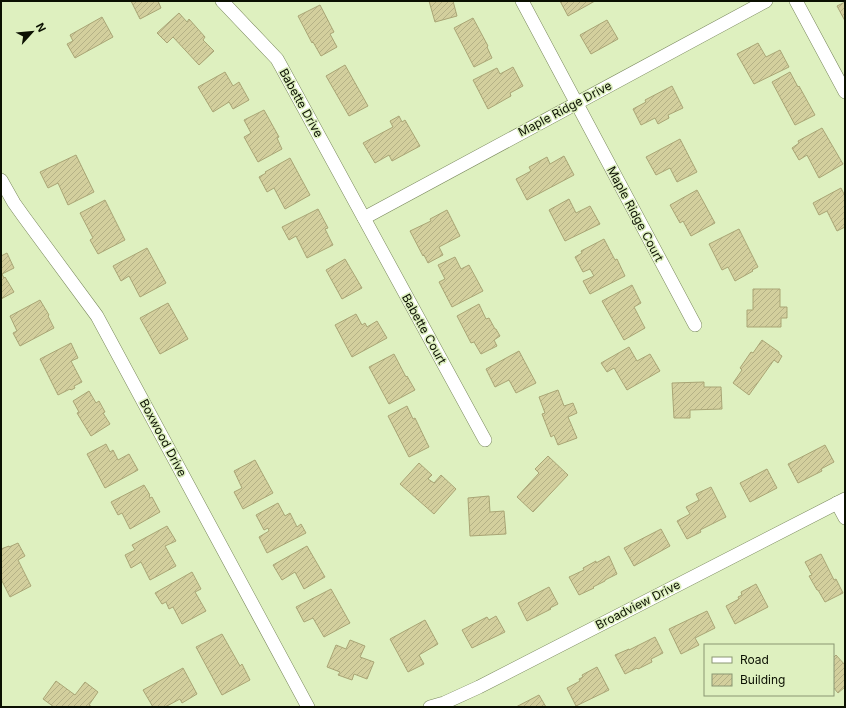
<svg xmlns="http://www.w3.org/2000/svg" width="846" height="708" font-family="Inter,sans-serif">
	<defs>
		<pattern id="building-hatch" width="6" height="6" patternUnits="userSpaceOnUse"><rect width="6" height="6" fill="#d3cf9d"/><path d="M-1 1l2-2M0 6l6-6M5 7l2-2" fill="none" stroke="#b4b186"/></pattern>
	</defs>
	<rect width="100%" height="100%" fill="#def0bf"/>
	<g fill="url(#building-hatch)" stroke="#a9a575">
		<polygon points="131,1 158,1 161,8 140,19"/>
		<polygon points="429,1 453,1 457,16 435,22"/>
		<polygon points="560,1 595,1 568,16"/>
		<polygon points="845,2 845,21 837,6"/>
		<polygon points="320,5 334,32 330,34 337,47 321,56 313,42 312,43 298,16"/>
		<polygon points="179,13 187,22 189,19 205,37 203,40 214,51 199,65 173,37 167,43 157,33"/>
		<polygon points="102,17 113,37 75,58 67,44 73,41 70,35"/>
		<polygon points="473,18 488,46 487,47 492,58 474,67 454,28"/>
		<polygon points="607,20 618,39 591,54 580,35"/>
		<polygon points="758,43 766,57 780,50 789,67 754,84 737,54"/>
		<polygon points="345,65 368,106 349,116 326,76"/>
		<polygon points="513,67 523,86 510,93 511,96 488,109 473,80 497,68 500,74"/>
		<polygon points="225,72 233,86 239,82 249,100 233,109 229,102 213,112 198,87"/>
		<polygon points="790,72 798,87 799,86 815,115 795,125 772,82"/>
		<polygon points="672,86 683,108 668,115 669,118 658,124 655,118 641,125 633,109 646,102 645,100"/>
		<polygon points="264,110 279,137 277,138 282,149 258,162 244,137 246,136 251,133 244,120"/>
		<polygon points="399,116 402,122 405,120 420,146 392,161 389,155 375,163 363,143 393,127 390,121"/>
		<polygon points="822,128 843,164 819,178 807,155 799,160 792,148 799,143 798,141"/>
		<polygon points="680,139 697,172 677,182 670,168 656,175 646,157"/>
		<polygon points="76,155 94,192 68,205 58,183 48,188 40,172"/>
		<polygon points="564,156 574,175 527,200 516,179 531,171 529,167 547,157 550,164"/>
		<polygon points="290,158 310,195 285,209 274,188 267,192 259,177 266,173 265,172"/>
		<polygon points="841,188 845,196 845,227 837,231 827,211 819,215 813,203"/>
		<polygon points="697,190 715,223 691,236 683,221 680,223 670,205"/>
		<polygon points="569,199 576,213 590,206 600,224 565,241 549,210"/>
		<polygon points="105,200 125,240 98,254 90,240 93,238 80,213"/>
		<polygon points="318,209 328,228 325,229 333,245 307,258 296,236 289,240 282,227"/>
		<polygon points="447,210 460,236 439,247 443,255 428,263 424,255 423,256 410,231 431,221 430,219"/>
		<polygon points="739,229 758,267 752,270 753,271 735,281 728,267 722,270 709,244"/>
		<polygon points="604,239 615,260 617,259 625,276 590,294 583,281 594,276 590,269 583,272 575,257 582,253 581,251"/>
		<polygon points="147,248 166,283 140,297 129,276 121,281 113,266"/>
		<polygon points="7,253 14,268 2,274 4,278 5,277 14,292 1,299 1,256"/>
		<polygon points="455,257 461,269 469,265 483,291 452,307 439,282 445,279 438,265"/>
		<polygon points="345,259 362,288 342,299 326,270"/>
		<polygon points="632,285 641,303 634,307 645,328 624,340 602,301"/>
		<polygon points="753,289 780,289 780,307 787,307 787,318 781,318 781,327 747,327 747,310 753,310"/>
		<polygon points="40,300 49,315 48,316 54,328 20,346 13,333 17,331 10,316"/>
		<polygon points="168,303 188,339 160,354 140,318"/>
		<polygon points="479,304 486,319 489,318 495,329 496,329 500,336 494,340 497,346 481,354 474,342 471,343 457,316"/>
		<polygon points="356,314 362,325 365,323 367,327 377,321 387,338 352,357 335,325"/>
		<polygon points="762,340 779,352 779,354 782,356 778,363 774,360 749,395 733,383 742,370 740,368 751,352 753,353"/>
		<polygon points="71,343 78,358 71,361 82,382 74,386 75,388 71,390 70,389 58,395 40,359"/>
		<polygon points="629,347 637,361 650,354 660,371 627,390 614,368 607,372 601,363"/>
		<polygon points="519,351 536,383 516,393 509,380 495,387 486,369"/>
		<polygon points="394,354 406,377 407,376 415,390 389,404 369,367"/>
		<polygon points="704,382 704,387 721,387 722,409 690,410 690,418 674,418 672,383"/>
		<polygon points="558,390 564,406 573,403 577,413 568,417 577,438 558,445 554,435 551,437 542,414 545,413 539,397"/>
		<polygon points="89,391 96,403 99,401 105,412 103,413 110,424 91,436 77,413 79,412 73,401"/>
		<polygon points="407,406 413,419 415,418 429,447 409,457 388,416"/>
		<polygon points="106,444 110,452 113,450 118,460 129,454 138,470 105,488 87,454"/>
		<polygon points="825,445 834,462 821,469 822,471 798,483 788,464"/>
		<polygon points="548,456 568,475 533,512 517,497 539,473 535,469"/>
		<polygon points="255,460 273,493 243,509 234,492 242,488 234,471"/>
		<polygon points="419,463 432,475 428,479 434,483 441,475 456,489 434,514 400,484"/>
		<polygon points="767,469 777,488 750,502 740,483"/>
		<polygon points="144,485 150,495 149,496 150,498 152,497 160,512 130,529 122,513 118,515 111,502"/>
		<polygon points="711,487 726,517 700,530 701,532 687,539 677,521 690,514 686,507 699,500 696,494"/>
		<polygon points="489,496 490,512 504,511 506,534 470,536 468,498"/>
		<polygon points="278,503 285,516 290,513 297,527 301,524 306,533 267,553 259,537 269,531 268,528 264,530 256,515"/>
		<polygon points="167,526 176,541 165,546 176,566 150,580 141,562 131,568 125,555 135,550 132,545"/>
		<polygon points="661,529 670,546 634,566 624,548"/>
		<polygon points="18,543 25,556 18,560 31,586 10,597 1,579 1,549 9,546 9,547"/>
		<polygon points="307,546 325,577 304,589 295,572 282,580 273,565"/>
		<polygon points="821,554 834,580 836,579 843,593 825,602 818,590 817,590 809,576 812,575 805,562"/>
		<polygon points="609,556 617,574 605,580 605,581 593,587 594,588 579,595 569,577 584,570 583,568 596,561 596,563"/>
		<polygon points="192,572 201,589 195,592 206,611 182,624 173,607 169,609 166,602 162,604 155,593"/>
		<polygon points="756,584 768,607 735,624 726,606 739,599 738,597 742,595 741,592"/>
		<polygon points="549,587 558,604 550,608 551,609 527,621 518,603"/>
		<polygon points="331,589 350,623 324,637 313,618 304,622 296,607"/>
		<polygon points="707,611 715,628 695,638 699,645 681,654 669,629"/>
		<polygon points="496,616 505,632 472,648 462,630 487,617 489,620"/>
		<polygon points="425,620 438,644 419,655 424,664 408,672 390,639"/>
		<polygon points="222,634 240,666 242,664 250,680 222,695 196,647"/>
		<polygon points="655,637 663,653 651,659 652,662 638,669 637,668 625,674 615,655 629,649 629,650"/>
		<polygon points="350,640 365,646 360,657 374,662 367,679 354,674 352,680 338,675 340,672 327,667 336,645 346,649"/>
		<polygon points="836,655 845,665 845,687 838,693 833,687 833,658"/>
		<polygon points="597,667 609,690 576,706 567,688 580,681 579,679 583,677 582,675"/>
		<polygon points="183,668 197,694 182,703 180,699 165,707 153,707 143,690"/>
		<polygon points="56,681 75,695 85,682 98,692 89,705 92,707 54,707 43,699"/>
		<polygon points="539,695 546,707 516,707"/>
	</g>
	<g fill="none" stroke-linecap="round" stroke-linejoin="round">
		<g stroke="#79885c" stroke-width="14">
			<g id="minor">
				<polyline points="222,1 277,59 282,68 485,440"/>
				<polyline points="522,1 695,325"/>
				<polyline points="796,1 845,92"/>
				<polyline points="1,180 14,203 24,217 97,316 308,707"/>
				<polyline points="364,218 766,1"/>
				<polyline points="837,503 845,518"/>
				<polyline points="430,707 444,703 479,687 845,499"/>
			</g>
		</g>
		<use href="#minor" stroke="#fff" stroke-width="13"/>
	</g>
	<g text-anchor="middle" stroke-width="3" stroke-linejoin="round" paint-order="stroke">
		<g font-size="12" fill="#0b1002" stroke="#def0bf">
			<text transform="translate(301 103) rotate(61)" y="4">Babette Drive</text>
			<text transform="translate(565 109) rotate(-28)" y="4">Maple Ridge Drive</text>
			<text transform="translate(635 214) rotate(62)" y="4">Maple Ridge Court</text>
			<text transform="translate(424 329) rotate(61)" y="4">Babette Court</text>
			<text transform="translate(163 438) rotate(62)" y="4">Boxwood Drive</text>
			<text transform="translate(638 605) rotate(-27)" y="4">Broadview Drive</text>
		</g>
	</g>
	<rect width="846" height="708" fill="none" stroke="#0b1002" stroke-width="4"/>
	<rect x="704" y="644" width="130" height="52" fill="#def0bf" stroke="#8a9673"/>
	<rect x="712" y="657" width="20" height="6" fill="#ffffff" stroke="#8a9673"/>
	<text x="740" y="664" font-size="12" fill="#0b1002">Road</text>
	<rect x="712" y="674" width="20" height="12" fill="url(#building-hatch)" stroke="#8a9673"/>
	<text x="740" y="684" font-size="12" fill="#0b1002">Building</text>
	<g transform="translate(32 32) rotate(63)" stroke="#def0bf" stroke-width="3" paint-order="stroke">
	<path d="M0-3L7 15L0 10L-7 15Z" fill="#0b1002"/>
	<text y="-6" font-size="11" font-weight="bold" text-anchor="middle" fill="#0b1002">N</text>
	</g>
</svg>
